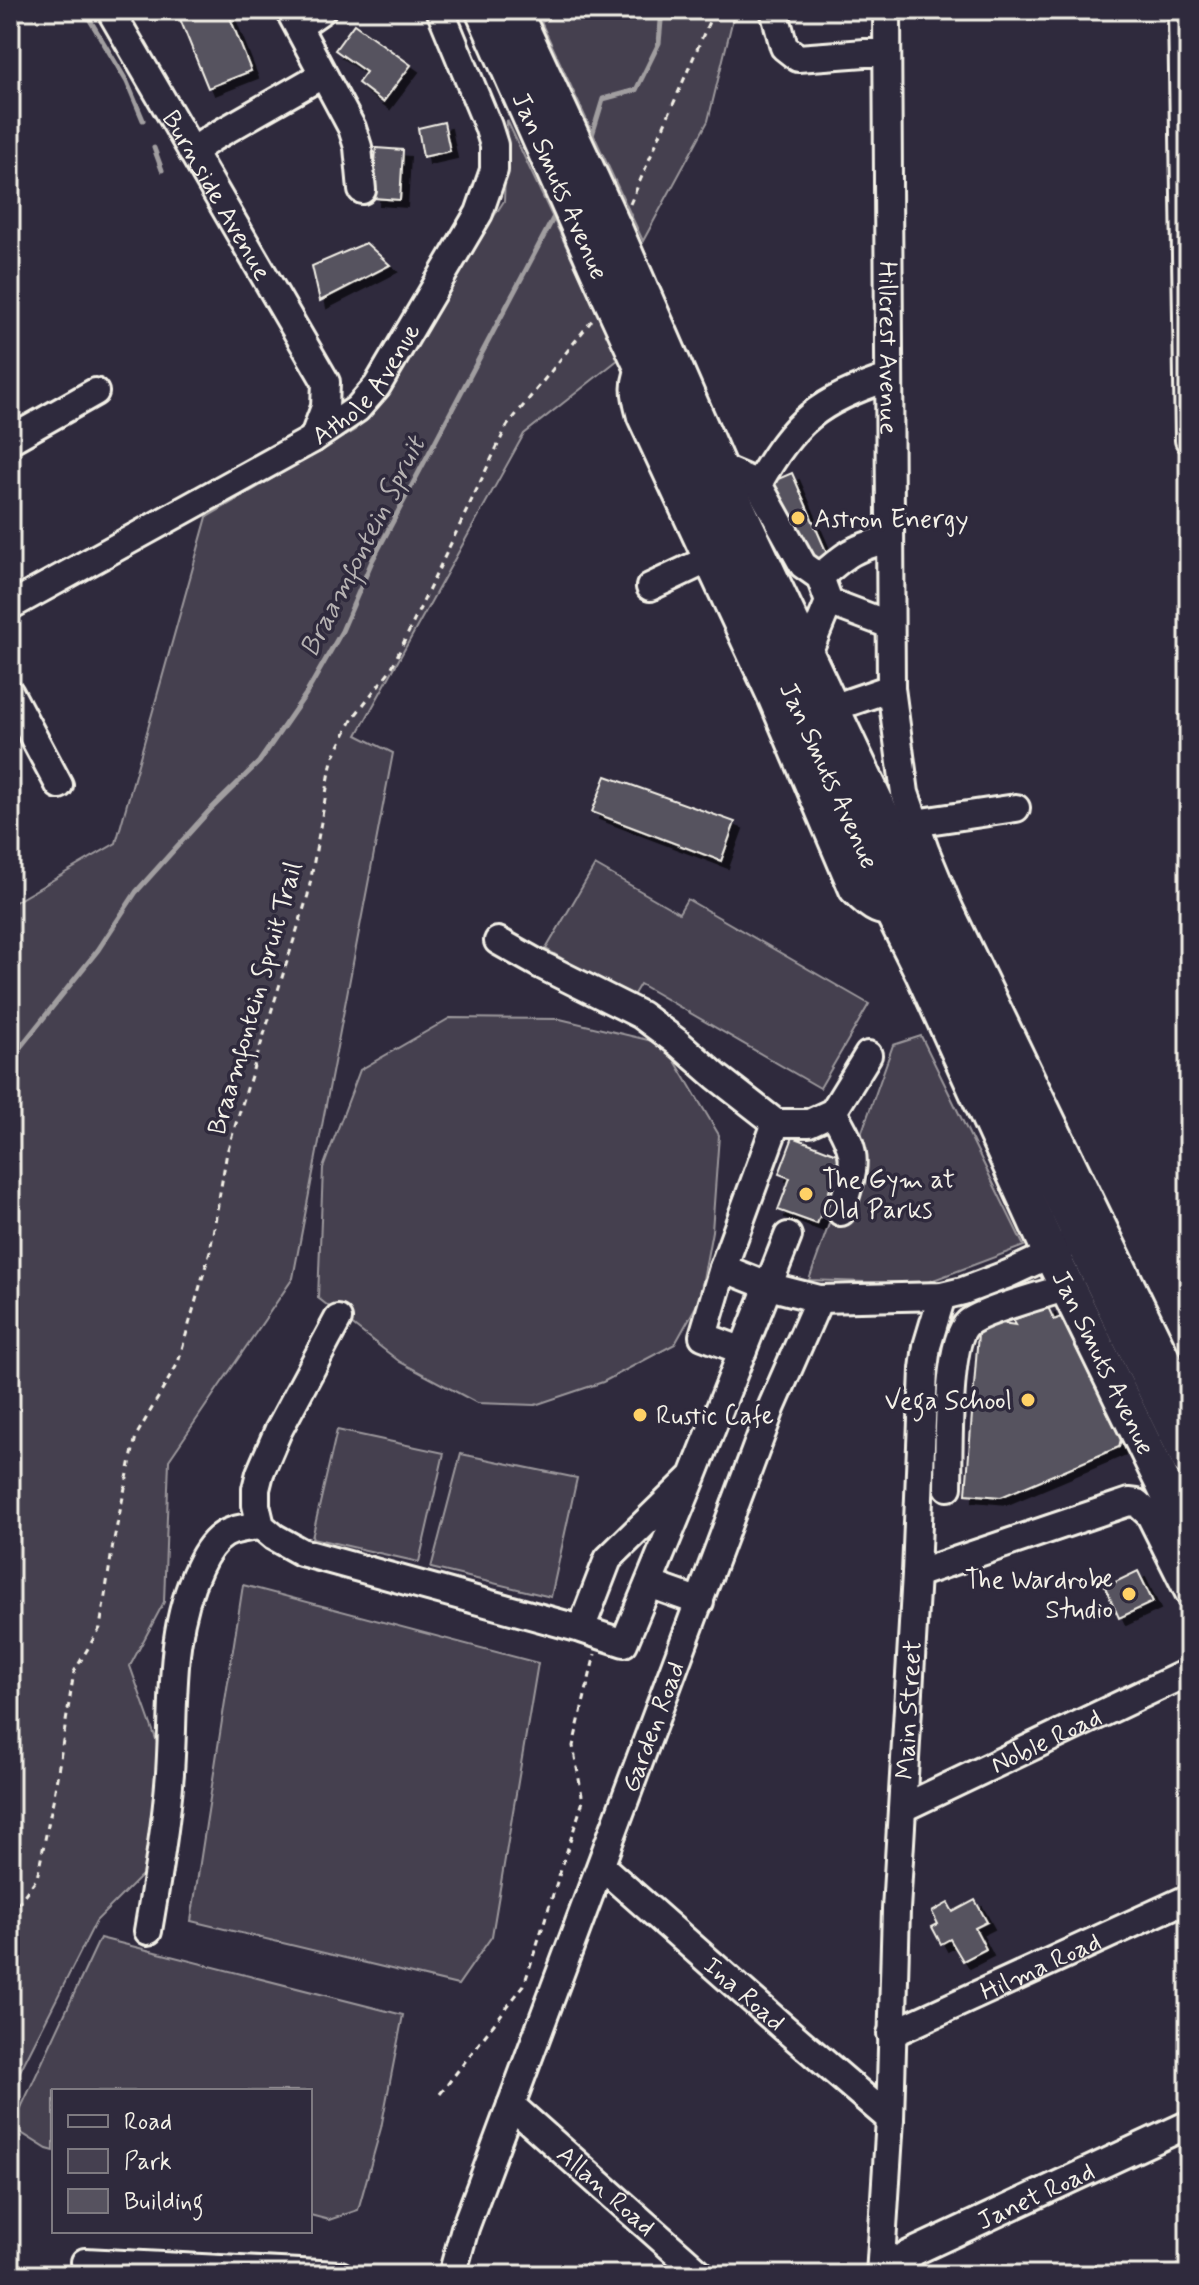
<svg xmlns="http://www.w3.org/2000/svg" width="1199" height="2285" font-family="Mynerve,sans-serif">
	<defs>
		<filter id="shadow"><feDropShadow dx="7" dy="7" stdDeviation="0" flood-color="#0009"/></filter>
	</defs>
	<rect width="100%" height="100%" fill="#2f2a3d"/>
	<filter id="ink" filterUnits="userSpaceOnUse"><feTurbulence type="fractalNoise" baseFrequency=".0125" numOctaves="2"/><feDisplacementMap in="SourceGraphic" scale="16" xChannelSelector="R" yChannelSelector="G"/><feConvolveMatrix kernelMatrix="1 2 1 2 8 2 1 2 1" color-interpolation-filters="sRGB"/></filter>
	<g filter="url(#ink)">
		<g fill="#454050" stroke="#9c989c" stroke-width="2">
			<polygon points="572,10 735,10 708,121 643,241 541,22"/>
			<polygon points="507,120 619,359 524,434 357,735 393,753 293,1278 169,1460 164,1602 130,1666 167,1770 157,1860 96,1921 10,2091 10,905 116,843 207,517 355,430 504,201"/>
			<polygon points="595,865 679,913 687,899 869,1004 820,1088 640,984 631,999 546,949"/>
			<polygon points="450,1018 560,1019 665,1044 719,1135 712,1231 699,1301 675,1344 603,1382 535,1405 477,1403 400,1362 318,1298 323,1168 360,1070"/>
			<polygon points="921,1036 1024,1246 923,1284 809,1280 893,1045"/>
			<polygon points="337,1430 444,1453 419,1562 312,1538"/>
			<polygon points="461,1454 577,1478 551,1597 431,1568"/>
			<polygon points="243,1585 538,1663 492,1936 458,1985 191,1921"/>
			<polygon points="100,1938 403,2015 381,2128 358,2210 329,2220 310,2215 310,2091 54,2091 54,2151 47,2149 12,2127"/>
		</g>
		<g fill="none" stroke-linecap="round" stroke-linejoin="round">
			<g stroke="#a19ea0" stroke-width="5">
				<polyline points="84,10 127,82 143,120"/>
				<polyline points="589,145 603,99 636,90 659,43 662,10"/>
				<polyline points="154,148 162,170"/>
				<polyline points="10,1060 98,950 136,892 209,811 259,762 306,694 342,631 372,561 557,211"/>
			</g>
		</g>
		<g fill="#56525f" stroke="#f4f1e8" stroke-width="2" filter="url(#shadow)">
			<polygon points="204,10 227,10 251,71 208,88 180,19"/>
			<polygon points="354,24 411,65 383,102 358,83 366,72 335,50"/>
			<polygon points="444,122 450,151 423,157 418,128"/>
			<polygon points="376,148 403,150 400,200 373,198"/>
			<polygon points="366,243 390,265 320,301 312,266"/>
			<polygon points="792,473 828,556 807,565 771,482"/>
			<polygon points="606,776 735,822 721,861 592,812"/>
			<polygon points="793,1137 842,1156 817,1224 778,1210 790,1178 779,1174"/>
			<polygon points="1048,1307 1054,1320 1061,1317 1121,1439 1119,1447 1001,1497 966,1494 979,1320 1016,1325 1013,1320"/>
			<polygon points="1138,1571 1153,1602 1119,1618 1105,1587"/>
			<polygon points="975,1900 987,1922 975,1928 986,1949 963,1961 950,1939 941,1944 932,1927 938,1924 932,1912 948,1903 953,1912"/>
		</g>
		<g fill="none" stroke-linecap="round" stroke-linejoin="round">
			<g stroke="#f4f1e8" stroke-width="32">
				<g id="minor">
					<path id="s1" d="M110 10 326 382 325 407 313 439"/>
					<polyline points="289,10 352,128 358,147 362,190"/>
					<polyline points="774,10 784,47 798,58 865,53 887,53"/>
					<path id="s2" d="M887 10 891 688 905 793 925 850 949 908 1189 1405"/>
					<polyline points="1182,10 1189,440"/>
					<polyline points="299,26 322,10"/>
					<polyline points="192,152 212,138 322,75"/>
					<path d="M643 365C631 382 636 398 641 417L772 699 853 890C870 908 881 917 907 908"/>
					<polyline points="10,440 95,392"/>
					<polyline points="718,467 758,484 803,565 820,577 829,602 808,653"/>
					<path d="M758 484C794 421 818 401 888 378"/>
					<path d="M820 577C847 553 854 548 889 539"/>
					<polyline points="650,587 707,560"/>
					<polyline points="829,602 890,625"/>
					<path id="s3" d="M10 606 313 439 357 409 377 386 479 213 494 170V145L488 126 440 10"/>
					<polyline points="10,693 59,785"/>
					<polyline points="815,714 891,688"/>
					<polyline points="914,823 1016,808"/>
					<polyline points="498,941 539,964 641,1015 677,1042 717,1077 776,1123 809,1123 833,1112 868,1055"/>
					<path d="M833 1112C861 1158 855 1163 841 1212"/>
					<polyline points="723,1268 768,1286 819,1299 942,1296 963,1291 1008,1274 1051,1254 1067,1244"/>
					<polyline points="338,1319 278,1431 260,1473 256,1489 256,1505 261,1526 274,1537 301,1552 581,1629"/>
					<polyline points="743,1351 703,1336 723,1268 776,1123"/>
					<polyline points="693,1476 608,1559 581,1629 624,1643 693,1476 788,1236"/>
					<path d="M948 1487C949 1454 946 1342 968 1323 982 1311 1046 1294 1068 1287"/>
					<polyline points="916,1574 1129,1502 1137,1503 1150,1515 1189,1593"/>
					<polyline points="649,1584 700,1602"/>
					<path id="s4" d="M903 1808 1189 1672"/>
					<path id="s5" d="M601 1866 783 2027 890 2119"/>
					<path d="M148 1931C157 1878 166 1826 170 1773 175 1703 168 1631 199 1567 205 1554 213 1541 225 1534 236 1528 249 1527 261 1526"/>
					<path id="s6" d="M891 2034 1189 1898"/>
					<path id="s7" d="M511 2105 702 2275"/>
					<polyline points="85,2262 340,2275"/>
					<path id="s8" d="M881 2267 1189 2124"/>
					<path id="s9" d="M452 2275 465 2228 772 1406 819 1299"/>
					<path id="s10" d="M880 2275 890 2119 896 1910 916 1574 924 1369 927 1346 942 1296"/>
				</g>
			</g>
			<g stroke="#f4f1e8" stroke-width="40">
				<g id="major">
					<path id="s11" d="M483 10 610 297 893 913 922 971 1051 1254 1189 1536"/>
					<polyline points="513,10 617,235 718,467 1080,1236 1189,1459"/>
				</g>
			</g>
			<g stroke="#f4f1e8" stroke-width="3" stroke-dasharray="6 6" stroke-linecap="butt">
				<polyline points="630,204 714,10"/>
				<polyline points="10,1914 37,1878 54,1796 74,1672 100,1628 113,1544 136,1436 178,1363 210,1251 227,1152 308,895 332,760 353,718 391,669 507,426 593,319"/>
				<polyline points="440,2094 524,1985 583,1801 573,1746 595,1654"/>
			</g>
			<use href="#minor" stroke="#2f2a3d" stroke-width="26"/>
			<use href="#major" stroke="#2f2a3d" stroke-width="34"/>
		</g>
	</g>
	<g fill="#ffd166" stroke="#2f2a3d" stroke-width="3">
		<circle cx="798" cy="518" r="8"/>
		<circle cx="806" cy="1194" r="8"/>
		<circle cx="1028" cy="1400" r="8"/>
		<circle cx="640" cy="1415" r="8"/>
		<circle cx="1129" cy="1594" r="8"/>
	</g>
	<g text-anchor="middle" stroke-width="7" stroke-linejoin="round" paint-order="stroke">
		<g font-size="26" fill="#f4f1e8" stroke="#2f2a3d">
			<text dy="9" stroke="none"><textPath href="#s11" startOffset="192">Jan Smuts Avenue</textPath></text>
			<text dy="9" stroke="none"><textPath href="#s1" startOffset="214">Burnside Avenue</textPath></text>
			<text dy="9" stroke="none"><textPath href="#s2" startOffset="338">Hillcrest Avenue</textPath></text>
			<text dy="9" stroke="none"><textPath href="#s3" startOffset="424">Athole Avenue</textPath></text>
			<text dy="9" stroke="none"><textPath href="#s11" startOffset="840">Jan Smuts Avenue</textPath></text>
			<text transform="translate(254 998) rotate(-74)" y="9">Braamfontein Spruit Trail</text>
			<text dy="9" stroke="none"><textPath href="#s11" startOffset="1488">Jan Smuts Avenue</textPath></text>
			<text dy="9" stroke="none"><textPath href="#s10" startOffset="566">Main Street</textPath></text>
			<text dy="9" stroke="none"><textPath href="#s9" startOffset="584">Garden Road</textPath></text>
			<text dy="9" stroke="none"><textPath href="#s4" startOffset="158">Noble Road</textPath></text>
			<text dy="9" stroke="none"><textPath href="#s6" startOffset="164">Hilma Road</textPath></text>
			<text dy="9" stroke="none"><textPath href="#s5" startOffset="192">Ina Road</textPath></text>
			<text dy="9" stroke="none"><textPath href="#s7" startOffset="128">Allan Road</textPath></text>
			<text dy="9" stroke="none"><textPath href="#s8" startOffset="170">Janet Road</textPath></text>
		</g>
		<g font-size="26" fill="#f4f1e8" stroke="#2f2a3d" text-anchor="start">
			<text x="814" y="527">Astron Energy</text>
			<text x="822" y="1188">The Gym at<tspan x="822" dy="30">Old Parks</tspan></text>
			<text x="1012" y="1409" text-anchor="end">Vega School</text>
			<text x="656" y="1424">Rustic Cafe</text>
			<text x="1113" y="1588" text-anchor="end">The Wardrobe<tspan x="1113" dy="30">Studio</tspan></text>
		</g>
		<g font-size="28" font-style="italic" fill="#b6b2b2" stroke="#2f2a3d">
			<text transform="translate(361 546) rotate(-63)" y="10">Braamfontein Spruit</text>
		</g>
	</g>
	<rect width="1199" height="2285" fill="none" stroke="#2f2a3d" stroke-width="40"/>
	<rect x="20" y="20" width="1159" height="2245" fill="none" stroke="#f4f1e8" stroke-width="3" filter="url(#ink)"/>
	<rect x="52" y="2089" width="260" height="144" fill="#2f2a3d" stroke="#7e7a81" stroke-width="2"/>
	<rect x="68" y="2115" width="40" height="12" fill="#2f2a3d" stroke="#7e7a81" stroke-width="2"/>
	<text x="124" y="2129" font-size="24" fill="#f4f1e8">Road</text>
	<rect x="68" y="2149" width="40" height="24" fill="#454050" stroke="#7e7a81" stroke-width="2"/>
	<text x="124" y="2169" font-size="24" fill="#f4f1e8">Park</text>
	<rect x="68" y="2189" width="40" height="24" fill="#56525f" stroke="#7e7a81" stroke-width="2"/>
	<text x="124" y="2209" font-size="24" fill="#f4f1e8">Building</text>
</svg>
